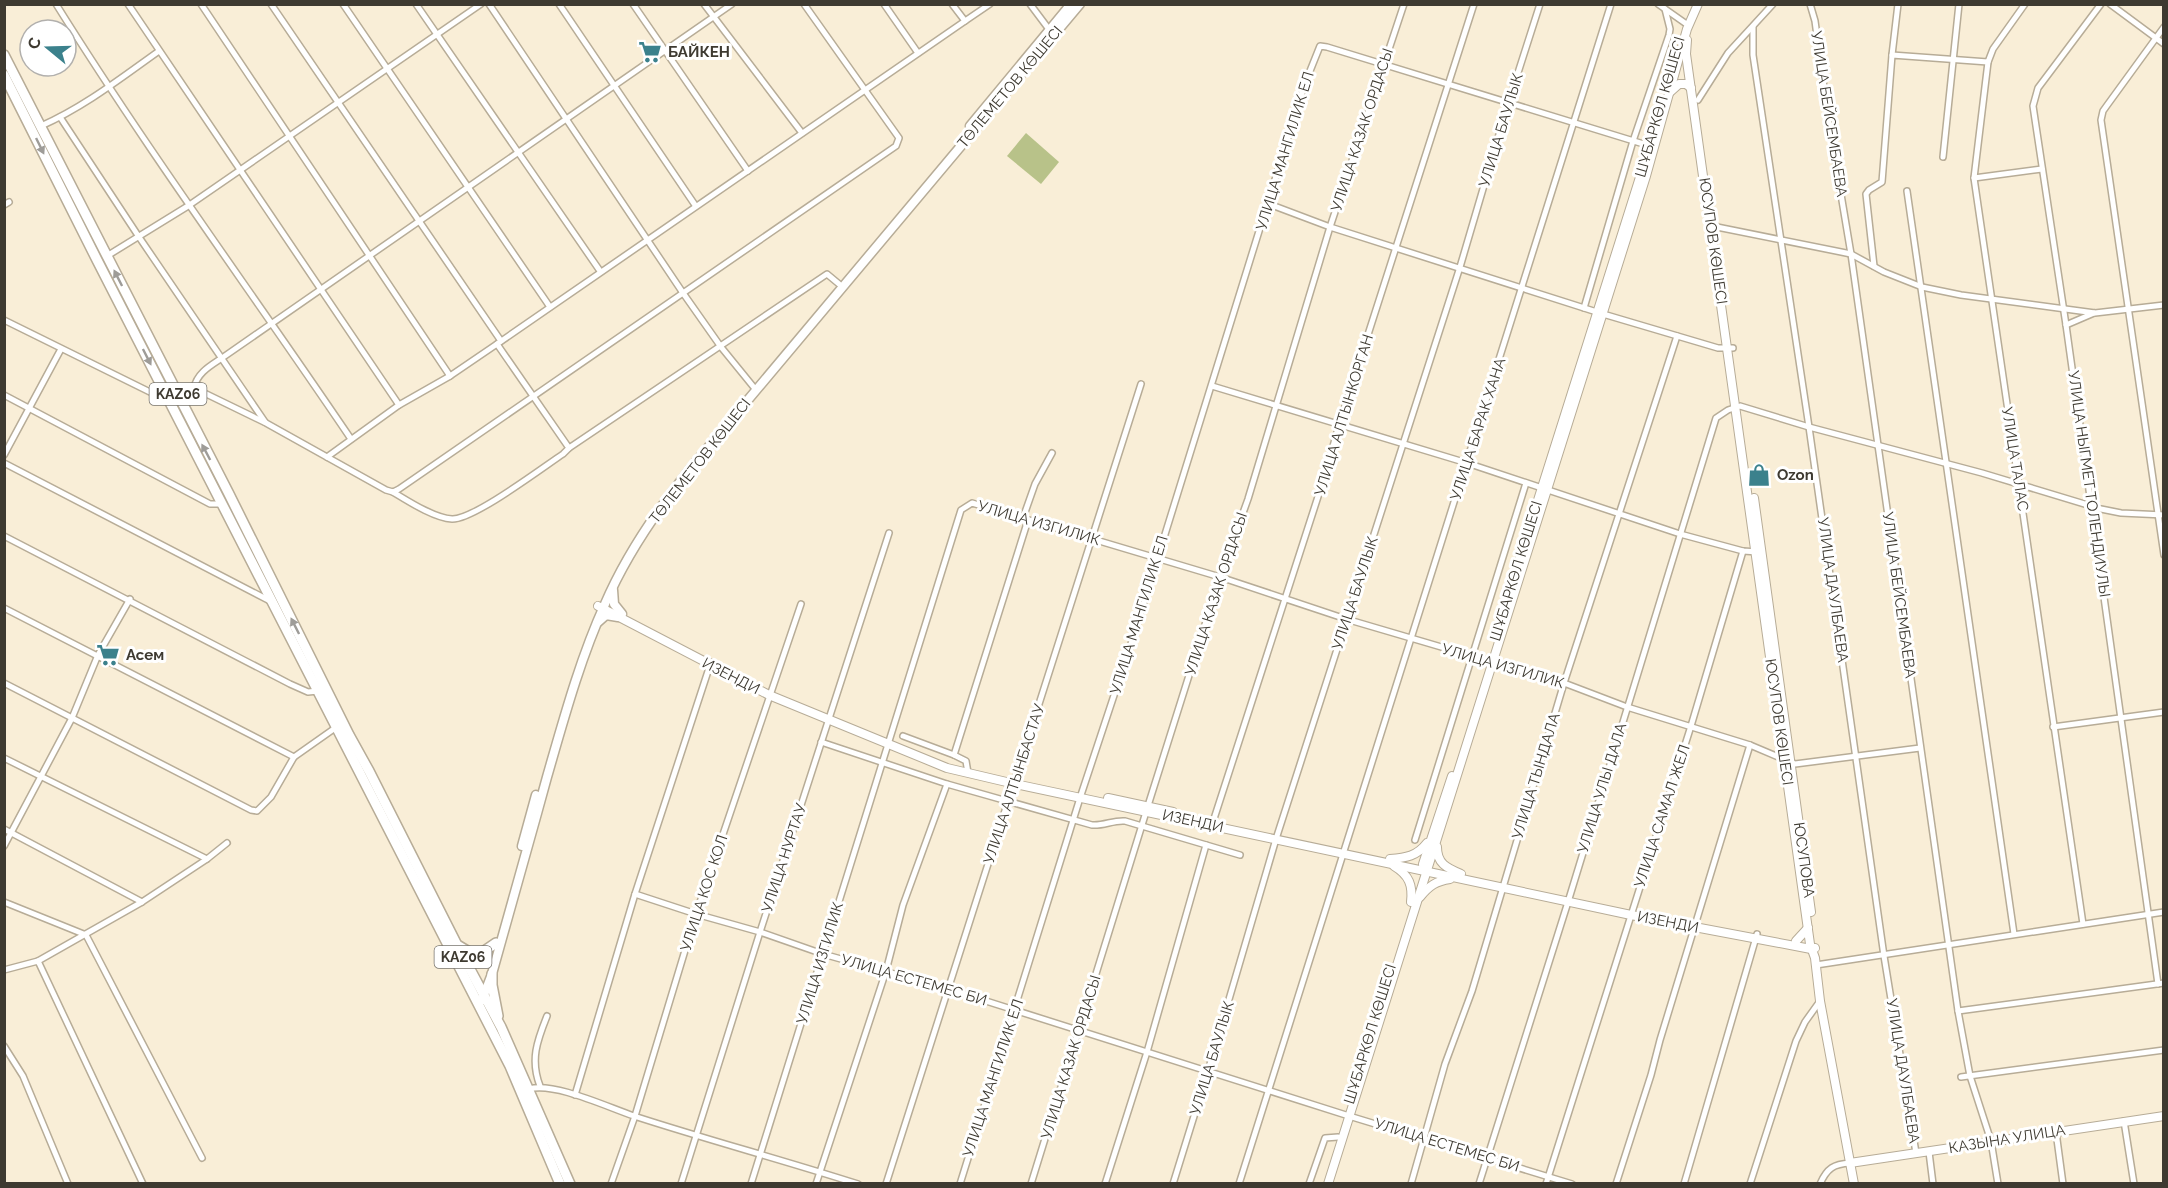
<svg xmlns="http://www.w3.org/2000/svg" width="2168" height="1188" font-family="Raleway,sans-serif">
	<rect width="100%" height="100%" fill="#f9eed7"/>
	<polygon fill="#b8c289" points="1026,133 1059,162 1041,184 1007,156"/>
	<g fill="none" stroke-linecap="round" stroke-linejoin="round">
		<g stroke="#b7ac97" stroke-width="8">
			<g id="street">
				<path d="M56 4C149 153 253 294 351 439"/>
				<polyline points="128,4 399,405"/>
				<polyline points="201,4 450,376"/>
				<polyline points="271,4 501,341"/>
				<polyline points="343,4 550,307"/>
				<polyline points="416,4 600,271"/>
				<polyline points="489,4 683,293 721,347 756,390"/>
				<polyline points="559,4 695,205"/>
				<polyline points="633,4 748,171"/>
				<polyline points="704,4 802,133"/>
				<polyline points="884,4 918,53"/>
				<polyline points="952,4 965,21 990,4"/>
				<polyline points="1030,4 1051,32"/>
				<polyline points="1658,4 1685,23"/>
				<polyline points="1810,4 1815,21 1828,117 1851,254 1958,1011 1970,1076 1991,1141 1998,1184"/>
				<polyline points="2025,4 1993,49 1988,62 1974,178 2083,924"/>
				<polyline points="2101,4 2038,88 2033,106 2066,325 2158,984"/>
				<polyline points="2110,4 2164,44"/>
				<polyline points="1753,27 1753,55 1809,427 1884,956 1916,1153"/>
				<polyline points="2164,27 2108,104 2103,111 2101,120 2164,555"/>
				<polyline points="1892,55 1898,4"/>
				<polyline points="1698,100 1728,53 1773,4"/>
				<polyline points="60,117 139,237 265,422"/>
				<path d="M41 126C84 107 121 78 159 51"/>
				<polyline points="1943,157 1959,4"/>
				<polyline points="1974,178 2042,169"/>
				<polyline points="1907,191 2014,934"/>
				<polyline points="1269,204 1330,227 1603,314 1718,348 1733,348"/>
				<polyline points="4,205 9,202"/>
				<polyline points="1712,226 1851,254 1884,272 1922,287 1961,295 2095,313 2164,305"/>
				<polyline points="107,256 188,206 481,4"/>
				<polyline points="1874,266 1866,194 1869,190 1882,182 1892,55 1988,62"/>
				<polyline points="1584,308 1633,141 1669,35 1670,29 1665,9"/>
				<path d="M4 320 158 396 168 397 194 388C197 373 210 366 222 358L732 4"/>
				<polyline points="2066,325 2094,313"/>
				<polyline points="1212,386 1467,463 1680,534 1743,551 1758,552"/>
				<polyline points="194,388 266,423 386,490 393,492 399,489 896,146 899,138 804,4"/>
				<polyline points="4,395 210,504 222,504"/>
				<polyline points="569,448 827,274 839,284"/>
				<polyline points="4,455 61,349"/>
				<polyline points="327,457 399,405 450,376 497,344 965,21"/>
				<polyline points="4,463 272,602"/>
				<path d="M393 492C408 501 434 518 452 519 473 520 542 468 563 454L569 448 497 344"/>
				<polyline points="1023,518 1035,484 1052,453"/>
				<polyline points="4,536 290,684 308,692 318,691"/>
				<polyline points="4,608 294,757 338,726"/>
				<polyline points="4,683 251,810 257,811 271,797 294,757"/>
				<polyline points="2053,727 2164,712"/>
				<polyline points="903,736 954,755"/>
				<path d="M821 742 947 784 1092 825C1104 826 1113 820 1125 821L1240 855"/>
				<polyline points="4,758 207,859"/>
				<polyline points="968,773 966,761 954,755 1028,520"/>
				<polyline points="1212,825 1324,478 1339,425 1474,4"/>
				<polyline points="4,829 142,902"/>
				<polyline points="1415,840 1526,483"/>
				<polyline points="4,846 72,718 98,655 130,599"/>
				<polyline points="635,894 696,914 760,932 823,954 948,989 1349,1116 1572,1184"/>
				<polyline points="4,902 86,935 202,1158"/>
				<polyline points="38,961 142,902 207,859 227,843"/>
				<polyline points="1816,965 2164,912"/>
				<polyline points="4,970 38,961 143,1184"/>
				<polyline points="1958,1011 2164,983"/>
				<polyline points="4,1046 23,1076 68,1184"/>
				<polyline points="1961,1077 2164,1050"/>
				<path d="M540 1086C530 1060 537 1041 547 1016"/>
				<path d="M529 1089C555 1082 607 1107 634 1116 708 1140 783 1160 858 1184"/>
				<polyline points="575,1095 635,894 711,662"/>
				<polyline points="2124,1121 2134,1184"/>
				<polyline points="2056,1132 2063,1184"/>
				<polyline points="1929,1152 1933,1184"/>
				<polyline points="611,1184 635,1116 696,914 801,604"/>
				<polyline points="681,1184 760,932 889,533"/>
				<polyline points="751,1184 961,510 972,503 1220,577 1346,619 1564,683 1627,707 1750,745 1795,764 1920,748"/>
				<polyline points="816,1184 886,971 903,905 947,784"/>
				<polyline points="886,1184 1141,384"/>
				<polyline points="960,1184 1080,798 1131,644 1304,86 1320,46 1327,47 1650,146"/>
				<polyline points="1031,1184 1146,812 1220,577 1248,499 1330,227 1404,4"/>
				<polyline points="1105,1184 1147,1052 1206,845"/>
				<polyline points="1173,1184 1208,1071 1276,839 1460,267 1508,104 1540,4"/>
				<polyline points="1239,1184 1611,4"/>
				<polyline points="1309,1184 1325,1138 1338,1137"/>
				<polyline points="1411,1184 1445,1064 1472,991 1564,683 1677,336"/>
				<polyline points="1479,1184 1568,902 1716,418 1728,410 1740,406 1809,427 1982,473 2101,509 2121,513 2164,515"/>
				<polyline points="1546,1184 1691,726 1743,551"/>
				<polyline points="1616,1184 1651,1075 1660,1040 1750,745"/>
				<polyline points="1684,1184 1757,934"/>
				<polyline points="1750,1184 1796,1041 1805,1022 1820,1001"/>
				<path d="M1820 1184C1827 1168 1834 1164 1850 1163"/>
			</g>
		</g>
		<g stroke="#b7ac97" stroke-width="10">
			<g id="secondary">
				<polyline points="1687,40 1686,54 1810,944 1815,958 1820,1001 1854,1184"/>
				<polyline points="1670,92 1679,84 1686,84 1691,88"/>
				<polyline points="1754,498 1811,912"/>
				<polyline points="1515,573 1641,174 1656,120"/>
				<polyline points="598,606 769,695 947,768 1015,784 1631,915 1811,949 1815,948"/>
				<polyline points="1108,798 1173,812"/>
				<path d="M1437 847C1437 864 1447 868 1461 874"/>
				<path d="M1390 859C1406 858 1417 856 1427 843"/>
				<polyline points="1423,864 1452,776"/>
				<path d="M1394 866C1409 875 1413 885 1411 902"/>
				<path d="M1420 897C1429 886 1436 881 1450 879"/>
				<polyline points="1796,941 1808,928"/>
				<polyline points="1850,1163 2164,1116"/>
				<polyline points="1328,1184 1646,176 1687,29 1698,4"/>
			</g>
		</g>
		<g stroke="#b7ac97" stroke-width="11">
			<g id="primary">
				<polyline points="970,126 1071,4"/>
				<polyline points="613,590 614,604 622,614"/>
				<polyline points="598,622 606,615 618,617"/>
				<polyline points="522,846 536,795"/>
				<path d="M482 1000 492 974C510 909 529 843 547 777 564 718 580 659 605 604 626 555 657 510 690 469L1080 4"/>
			</g>
		</g>
		<g stroke="#b7ac97" stroke-width="12">
			<g id="highway">
				<polyline points="4,55 228,492 349,735 369,771 457,945 501,1027 570,1184"/>
				<polyline points="4,75 97,260 510,1066 560,1184"/>
				<polyline points="459,946 469,952 480,954 496,943"/>
				<polyline points="492,974 492,985 498,1016"/>
			</g>
		</g>
		<use href="#street" stroke="#fff" stroke-width="5"/>
		<use href="#secondary" stroke="#fff" stroke-width="8"/>
		<use href="#primary" stroke="#fff" stroke-width="8"/>
		<use href="#highway" stroke="#fff" stroke-width="9"/>
	</g>
	<defs><path id="oneway-solid" d="M-6-.8H1V-3.2L6.5 0L1 3.2V.8H-6Z" transform="scale(1.5)"/></defs>
	<g fill="#9e9c98">
		<use href="#oneway-solid" transform="translate(40 146) rotate(64)"/>
		<use href="#oneway-solid" transform="translate(118 278) rotate(-117)"/>
		<use href="#oneway-solid" transform="translate(147 357) rotate(63)"/>
		<use href="#oneway-solid" transform="translate(206 452) rotate(-118)"/>
		<use href="#oneway-solid" transform="translate(295 626) rotate(-117)"/>
	</g>
	<defs>
		<g id="supermarket-bare" transform="scale(1.8)"><path d="M-6-5.5h2.5l.6 2H6L4.5 2H-2.5L-4.4-4H-6ZM-1.5 3.2a1.3 1.3 0 1 0 .1 0ZM3 3.2a1.3 1.3 0 1 0 .1 0Z" fill="#3b818c" stroke="#fff" stroke-width="2.5" paint-order="stroke"/></g>
		<g id="shop-bare" transform="scale(1.8)"><path d="M-5-2.5h2.3a2.7 3.5 0 0 1 5.4 0H5L5.5 6h-11ZM-1.5-2.5h3a1.5 2.3 0 0 0-3 0Z" fill="#3b818c" stroke="#fff" stroke-width="2.5" paint-order="stroke"/></g>
	</defs>
	<g fill-rule="evenodd">
		<use href="#supermarket-bare" x="650" y="52"/>
		<use href="#shop-bare" x="1759" y="475"/>
		<use href="#supermarket-bare" x="108" y="655"/>
	</g>
	<g text-anchor="middle" stroke-width="6" stroke-linejoin="round" paint-order="stroke">
		<g fill="#fff" stroke="#78756f" stroke-width="1.5">
			<rect x="149.5" y="383" width="57" height="22" rx="4.5"/>
			<rect x="434.5" y="946" width="57" height="22" rx="4.5"/>
		</g>
		<g font-size="14" font-weight="bold" fill="#3e3a31">
			<text x="178" y="399">KАZ06</text>
			<text x="463" y="962">KАZ06</text>
		</g>
		<g font-size="15" font-weight="bold" fill="#3e3a31" stroke="#fff" text-anchor="start">
			<text x="668" y="57">БАЙКЕН</text>
			<text x="1777" y="480">Ozon</text>
			<text x="126" y="660">Асем</text>
		</g>
		<g font-size="15" fill="#3e3a31" stroke="#fff">
			<text transform="translate(1010 87) rotate(-50)" y="5">ТӨЛЕМЕТОВ КӨШЕСІ</text>
			<text transform="translate(1660 107) rotate(-74)" y="5">ШҰБАРКӨЛ КӨШЕСІ</text>
			<text transform="translate(1829 114) rotate(81)" y="5">УЛИЦА БЕЙСЕМБАЕВА</text>
			<text transform="translate(1362 130) rotate(-72)" y="5">УЛИЦА КАЗАК ОРДАСЫ</text>
			<text transform="translate(1501 130) rotate(-73)" y="5">УЛИЦА БАУЛЫК</text>
			<text transform="translate(1285 151) rotate(-73)" y="5">УЛИЦА МАНГИЛИК ЕЛ</text>
			<text transform="translate(1713 241) rotate(82)" y="5">ЮСУПОВ КӨШЕСІ</text>
			<text transform="translate(1344 415) rotate(-73)" y="5">УЛИЦА АЛТЫНКОРГАН</text>
			<text transform="translate(1478 429) rotate(-72)" y="5">УЛИЦА БАРАК ХАНА</text>
			<text transform="translate(2015 459) rotate(81)" y="5">УЛИЦА ТАЛАС</text>
			<text transform="translate(700 461) rotate(-52)" y="5">ТӨЛЕМЕТОВ КӨШЕСІ</text>
			<text transform="translate(2089 484) rotate(82)" y="5">УЛИЦА НЫГМЕТ ТОЛЕНДИУЛЫ</text>
			<text transform="translate(1039 523) rotate(16)" y="5">УЛИЦА ИЗГИЛИК</text>
			<text transform="translate(1516 571) rotate(-73)" y="5">ШҰБАРКӨЛ КӨШЕСІ</text>
			<text transform="translate(1833 590) rotate(82)" y="5">УЛИЦА ДАУЛБАЕВА</text>
			<text transform="translate(1355 593) rotate(-72)" y="5">УЛИЦА БАУЛЫК</text>
			<text transform="translate(1216 594) rotate(-72)" y="5">УЛИЦА КАЗАК ОРДАСЫ</text>
			<text transform="translate(1899 595) rotate(82)" y="5">УЛИЦА БЕЙСЕМБАЕВА</text>
			<text transform="translate(1139 615) rotate(-73)" y="5">УЛИЦА МАНГИЛИК ЕЛ</text>
			<text transform="translate(1503 666) rotate(16)" y="5">УЛИЦА ИЗГИЛИК</text>
			<text transform="translate(731 676) rotate(27)" y="5">ИЗЕНДИ</text>
			<text transform="translate(1779 722) rotate(82)" y="5">ЮСУПОВ КӨШЕСІ</text>
			<text transform="translate(1536 776) rotate(-73)" y="5">УЛИЦА ТЫНДАЛА</text>
			<text transform="translate(1014 784) rotate(-72)" y="5">УЛИЦА АЛТЫНБАСТАУ</text>
			<text transform="translate(1602 788) rotate(-73)" y="5">УЛИЦА УЛЫ ДАЛА</text>
			<text transform="translate(1662 816) rotate(-72)" y="5">УЛИЦА САМАЛ ЖЕЛ</text>
			<text transform="translate(1193 821) rotate(12)" y="5">ИЗЕНДИ</text>
			<text transform="translate(784 858) rotate(-72)" y="5">УЛИЦА НУРТАУ</text>
			<text transform="translate(1804 860) rotate(82)" y="5">ЮСУПОВА</text>
			<text transform="translate(704 893) rotate(-72)" y="5">УЛИЦА КОС КОЛ</text>
			<text transform="translate(1668 922) rotate(11)" y="5">ИЗЕНДИ</text>
			<text transform="translate(820 963) rotate(-73)" y="5">УЛИЦА ИЗГИЛИК</text>
			<text transform="translate(914 980) rotate(16)" y="5">УЛИЦА ЕСТЕМЕС БИ</text>
			<text transform="translate(1370 1034) rotate(-73)" y="5">ШҰБАРКӨЛ КӨШЕСІ</text>
			<text transform="translate(1071 1057) rotate(-73)" y="5">УЛИЦА КАЗАК ОРДАСЫ</text>
			<text transform="translate(1212 1058) rotate(-73)" y="5">УЛИЦА БАУЛЫК</text>
			<text transform="translate(1903 1071) rotate(81)" y="5">УЛИЦА ДАУЛБАЕВА</text>
			<text transform="translate(993 1078) rotate(-72)" y="5">УЛИЦА МАНГИЛИК ЕЛ</text>
			<text transform="translate(2007 1139) rotate(-9)" y="5">КАЗЫНА УЛИЦА</text>
			<text transform="translate(1447 1145) rotate(17)" y="5">УЛИЦА ЕСТЕМЕС БИ</text>
		</g>
	</g>
	<rect width="2168" height="1188" fill="none" stroke="#3e3a31" stroke-width="12"/>
	<g transform="translate(48 48) rotate(289)"><circle r="28" fill="#ffffff" stroke="#b2b0ad" stroke-width="1.5"/>
	<path d="M0-4.5L10 22L0 15L-10 22Z" fill="#3b818c"/>
	<text y="-9" font-size="16" font-weight="bold" text-anchor="middle" fill="#3e3a31">С</text>
	</g>
</svg>
